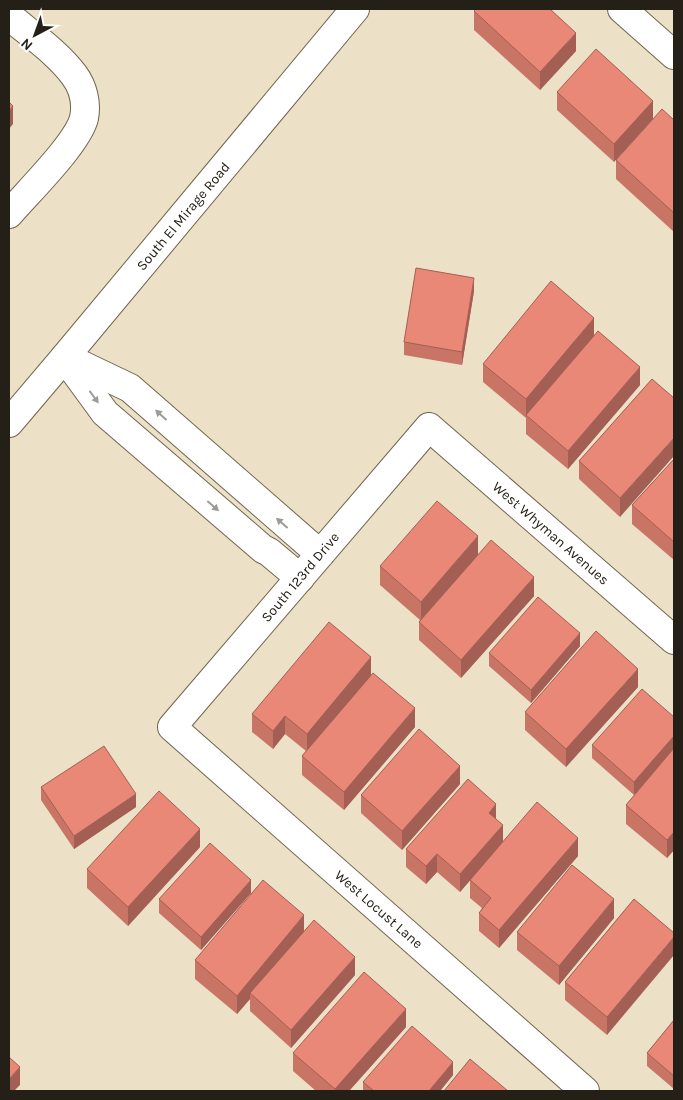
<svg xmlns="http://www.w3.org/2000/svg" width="683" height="1100" font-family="Karla,sans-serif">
	<rect width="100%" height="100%" fill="#ece0c7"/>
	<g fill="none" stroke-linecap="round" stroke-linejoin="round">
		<g stroke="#6f654f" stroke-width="30">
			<g id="minor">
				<polyline points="622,9 674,55"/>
				<path d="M9 16C30 34 57 52 74 75 83 87 87 103 84 118 78 143 27 193 9 214"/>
				<polyline points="65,357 130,388 320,554"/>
				<polyline points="67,361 105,413 263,549 269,552 300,578"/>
				<polyline points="585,1091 172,727 429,427 674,640"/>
			</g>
		</g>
		<g stroke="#6f654f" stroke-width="30">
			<polyline id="major" points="9,423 65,357 355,9"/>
		</g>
		<use href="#minor" stroke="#fff" stroke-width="28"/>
		<use href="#major" stroke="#fff" stroke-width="28"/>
	</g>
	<g fill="#c87565">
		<polygon points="474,11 576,51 540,90 474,30"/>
		<polygon points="557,92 653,101 614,162 557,110"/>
		<polygon points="674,120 674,232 616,179 616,160"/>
		<polygon points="474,291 462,365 404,355 404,342"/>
		<polygon points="594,336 640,385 568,469 526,434 526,418 483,382 483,364"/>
		<polygon points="652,379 620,517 579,479 579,461"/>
		<polygon points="674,459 674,560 632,524 632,505"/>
		<polygon points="478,555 450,587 534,596 461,678 419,640 419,622 420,620 380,585 380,566"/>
		<polygon points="580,646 531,703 489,666 489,653"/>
		<polygon points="371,675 415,727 344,810 302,775 302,756 306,751 285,734 273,749 252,732 252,714"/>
		<polygon points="638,687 566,767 525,730 525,712"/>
		<polygon points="674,717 674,850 667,858 626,824 626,805 656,770 634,795 592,758 592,745"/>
		<polygon points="460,784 402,850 361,813 361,795"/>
		<polygon points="41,787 136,807 74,849 41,800"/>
		<polygon points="496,819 503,842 578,856 499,948 479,931 479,913 482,908 470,898 470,880 460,892 437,872 426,884 406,867 406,849"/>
		<polygon points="200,847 128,926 87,888 87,869"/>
		<polygon points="251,893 201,950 159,913 159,899"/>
		<polygon points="634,899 607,1035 565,1000 565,982"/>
		<polygon points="614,918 559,985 517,950 517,932"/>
		<polygon points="304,931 355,975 291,1048 250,1011 250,999 237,1014 195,979 195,960"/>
		<polygon points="674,1020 674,1089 647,1066 647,1053"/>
		<polygon points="406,1027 349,1091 316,1091 293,1071 293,1053"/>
		<polygon points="453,1075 440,1091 363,1091 363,1082"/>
	</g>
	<g fill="#a35f53">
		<polygon points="576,33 576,51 540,90 540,72"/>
		<polygon points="653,101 653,119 614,162 614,144"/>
		<polygon points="13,106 13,124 9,129 9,111"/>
		<polygon points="474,278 474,291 462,365 462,352"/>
		<polygon points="594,318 594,336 526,415 526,418 526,399"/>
		<polygon points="640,367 640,385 568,469 568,451"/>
		<polygon points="674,438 674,456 620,517 620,498"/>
		<polygon points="478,536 478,555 421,620 421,602"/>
		<polygon points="534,577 534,596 461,678 461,660"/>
		<polygon points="580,633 580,646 531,703 531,690"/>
		<polygon points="371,657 371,675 307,752 307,734"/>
		<polygon points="638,669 638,687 566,767 566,749"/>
		<polygon points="415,708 415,727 344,810 344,792"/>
		<polygon points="285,716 285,734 273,749 273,731"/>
		<polygon points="674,736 674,749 634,795 634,782"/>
		<polygon points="460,766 460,784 402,850 402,831"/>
		<polygon points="136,794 136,807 74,849 74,836"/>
		<polygon points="496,804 496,822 489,813"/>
		<polygon points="503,825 503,843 460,892 460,874"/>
		<polygon points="200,829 200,847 128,926 128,907"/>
		<polygon points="674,832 674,850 667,858 667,840"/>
		<polygon points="578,838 578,856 499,948 499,930"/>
		<polygon points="437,854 437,872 426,884 426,866"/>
		<polygon points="251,880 251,893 201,950 201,937"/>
		<polygon points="614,899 614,918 559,985 559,966"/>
		<polygon points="304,915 304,933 250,993 250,999 237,1014 237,996"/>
		<polygon points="674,937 674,955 607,1035 607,1017"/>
		<polygon points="355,957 355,975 291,1048 291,1030"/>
		<polygon points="406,1009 406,1027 349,1091 335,1091 335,1089"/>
		<polygon points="453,1062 453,1075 440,1091 429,1091"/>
		<polygon points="20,1067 20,1085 14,1091 9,1091 9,1079"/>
	</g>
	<g fill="#e98876" stroke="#a35f53">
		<polygon points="476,9 550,9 576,33 540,72 474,11"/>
		<polygon points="596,49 653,101 614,144 557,92"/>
		<polygon points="9,102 13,106 9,111"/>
		<polygon points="662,109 674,120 674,213 616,160"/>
		<polygon points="416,268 474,278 462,352 404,342"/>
		<polygon points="551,281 594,318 526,399 483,364"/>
		<polygon points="598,331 640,367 568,451 526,415"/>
		<polygon points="652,379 674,398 674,438 620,498 579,461"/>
		<polygon points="674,459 674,542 632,505"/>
		<polygon points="437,501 478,536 421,602 380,566"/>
		<polygon points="491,540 534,577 461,660 419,622"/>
		<polygon points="538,597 580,633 531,690 489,653"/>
		<polygon points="329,622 371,657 307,734 285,716 273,731 252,714"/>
		<polygon points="596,631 638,669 566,749 525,712"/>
		<polygon points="373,673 415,708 344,792 302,756"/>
		<polygon points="642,689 674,717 674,736 634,782 592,745"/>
		<polygon points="419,729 460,766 402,831 361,795"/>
		<polygon points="104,746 136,794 74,836 41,787"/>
		<polygon points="674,748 674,832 667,840 626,805"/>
		<polygon points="468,779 496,804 489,813 503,825 460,874 437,854 426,866 406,849"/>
		<polygon points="159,791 200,829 128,907 87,869"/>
		<polygon points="537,802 578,838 499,930 479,913 491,898 470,880"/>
		<polygon points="210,843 251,880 201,937 159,899"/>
		<polygon points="572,865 614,899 559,966 517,932"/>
		<polygon points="263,880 304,915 237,996 195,960"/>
		<polygon points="634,899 674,933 674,937 607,1017 565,982"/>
		<polygon points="314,920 355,957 291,1030 250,993"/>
		<polygon points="364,972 406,1009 335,1089 293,1053"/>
		<polygon points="674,1020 674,1076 647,1053"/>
		<polygon points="412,1026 453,1062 429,1091 374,1091 363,1082"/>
		<polygon points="9,1057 20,1067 9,1079"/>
		<polygon points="470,1059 508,1091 444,1091"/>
	</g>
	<defs><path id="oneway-solid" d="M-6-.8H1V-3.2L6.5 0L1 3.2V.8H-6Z" transform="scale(1.25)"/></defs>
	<g fill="#9c9b97">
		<use href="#oneway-solid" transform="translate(94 397) rotate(54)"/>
		<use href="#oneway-solid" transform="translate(161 415) rotate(-138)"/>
		<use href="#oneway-solid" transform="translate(213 506) rotate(41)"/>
		<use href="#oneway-solid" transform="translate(282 523) rotate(-139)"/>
	</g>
	<g text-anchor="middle" stroke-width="4" stroke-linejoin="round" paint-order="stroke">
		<g font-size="14" fill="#242017" stroke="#fff">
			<text transform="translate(183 216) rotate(-50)" y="5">South El Mirage Road</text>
			<text transform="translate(551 533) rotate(41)" y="5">West Whyman Avenues</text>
			<text transform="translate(300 577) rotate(-50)" y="5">South 123rd Drive</text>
			<text transform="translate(379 909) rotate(41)" y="5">West Locust Lane</text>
		</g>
	</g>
	<rect width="683" height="1100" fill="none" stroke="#242017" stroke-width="20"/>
	<g transform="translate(35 35) rotate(221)" stroke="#ffffff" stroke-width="4" paint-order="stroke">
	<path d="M0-4L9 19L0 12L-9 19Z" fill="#242017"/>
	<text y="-8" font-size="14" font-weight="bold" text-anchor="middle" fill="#242017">N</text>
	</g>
</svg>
